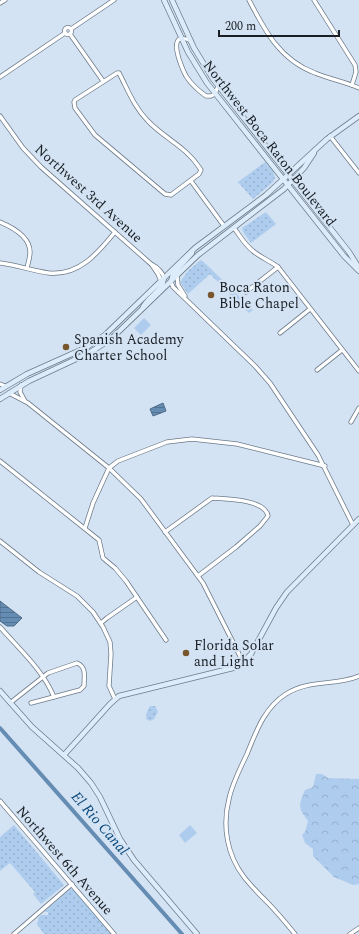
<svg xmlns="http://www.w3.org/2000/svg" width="359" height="934" font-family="Spectral,serif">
	<defs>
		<pattern id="green-dots" width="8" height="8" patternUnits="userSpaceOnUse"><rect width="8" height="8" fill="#aecdee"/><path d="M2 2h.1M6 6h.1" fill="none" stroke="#95b0cc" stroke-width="1.8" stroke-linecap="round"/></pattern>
		<pattern id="forest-crowns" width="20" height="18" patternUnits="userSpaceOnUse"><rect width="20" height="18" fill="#aecdee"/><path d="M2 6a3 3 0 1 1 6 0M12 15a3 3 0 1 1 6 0" fill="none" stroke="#95b0cc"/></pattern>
		<pattern id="water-rules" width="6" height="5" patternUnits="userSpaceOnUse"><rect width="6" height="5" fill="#658cb3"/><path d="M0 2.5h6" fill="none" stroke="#527291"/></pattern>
	</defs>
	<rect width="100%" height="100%" fill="#d4e3f3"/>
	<g fill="url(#green-dots)">
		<polygon points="265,162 273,171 275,178 273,182 253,199 238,182"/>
		<polygon points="266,212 276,224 251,243 243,232 242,228"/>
		<polygon points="201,260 208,266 253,310 249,313 210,274 188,294 180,282 188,271"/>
		<path d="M150 706H155L158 712 154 719 150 721 146 719C146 714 147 711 150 706Z"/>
		<polygon points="14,825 64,885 41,904 33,894 35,892 10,863 0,871 0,837"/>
		<polygon points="71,889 74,890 111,934 44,934 37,924 39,917 41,915 48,915 48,912 44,912 69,890"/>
	</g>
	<path fill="url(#forest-crowns)" d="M316 774H322L328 778 359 779V884L353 885 334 877 313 856V849L305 843 302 835 305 832 308 821C298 807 298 807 305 790L313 787Z"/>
	<g fill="#aecdee">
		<polygon points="144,318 151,325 141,335 134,328"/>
		<polygon points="190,825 197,833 185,843 179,835"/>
	</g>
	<g fill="url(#water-rules)" stroke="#4e6b88">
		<polygon points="163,403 166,411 153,416 150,409"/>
		<polygon points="0,601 22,618 14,626 7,626 0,621"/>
	</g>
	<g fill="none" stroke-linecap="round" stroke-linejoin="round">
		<polyline stroke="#658cb3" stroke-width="4" points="0,728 182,934"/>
		<g stroke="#6d7b89" stroke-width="5">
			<g id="street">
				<path d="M249 0C265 31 280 60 315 73 330 79 345 82 359 88"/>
				<polyline points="314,0 355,65 356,72 352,85"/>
				<polyline points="0,3 5,0"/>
				<circle cx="68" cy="31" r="3.5"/>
				<polyline points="71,29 114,0"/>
				<polyline points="70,34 103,81"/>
				<path d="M191 41C165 28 181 67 186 76 191 84 199 91 206 96H211L215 94 218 86"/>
				<path d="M117 73H119C128 90 134 107 148 121 164 138 186 147 199 167L201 170 199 174 171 195 165 194 95 135 75 108 74 102 75 100Z"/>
				<polyline points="0,77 65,33"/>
				<path d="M0 116 23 148 41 167 151 264C157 267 162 271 164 278"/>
				<polyline points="330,136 359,173"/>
				<polyline points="191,181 224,226"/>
				<path d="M0 222C12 227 30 237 30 252 30 258 28 263 27 268"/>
				<path d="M234 228C240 236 245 245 253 251 260 257 270 261 278 267L359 371"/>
				<path d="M0 263C17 265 33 271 49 273 79 276 98 253 115 232"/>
				<polyline points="152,265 158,274 161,281"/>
				<polyline points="177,276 178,285 185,296"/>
				<polyline points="171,282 173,287 255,366 270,383 318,455 353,525"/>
				<polyline points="246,292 278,267"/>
				<polyline points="280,333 310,309"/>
				<polyline points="317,370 342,350"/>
				<polyline points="0,384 5,386"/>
				<polyline points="21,385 20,392 25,401"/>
				<polyline points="9,393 28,403 109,468 141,499 203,583 243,662"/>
				<polyline points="351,422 359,408"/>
				<polyline points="0,461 99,540 103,558 115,568 126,581 166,640"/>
				<polyline points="85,528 93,503 109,468 118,461 167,442 192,439 237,444 325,466"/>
				<path d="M165 532 212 498C225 499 265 499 268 516L260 526 236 547 198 576"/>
				<polyline points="0,541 39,572 77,596 93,612 103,627 110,642 111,654 109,686 115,699"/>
				<polyline points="101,623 107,618 137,597"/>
				<path d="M0 627C19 649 43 670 54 697"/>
				<path d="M10 703 48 673 77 663C87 667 84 677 84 686L80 690 31 703"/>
				<polyline points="0,801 114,934"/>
				<polyline points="14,934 72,884"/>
				<path d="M295 934C286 923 277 912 267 902 259 894 251 886 244 877 227 855 222 826 229 799 232 784 240 769 247 754 256 732 264 708 286 694 310 679 335 686 359 676"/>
				<polyline points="350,934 359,928"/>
			</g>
		</g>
		<g stroke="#6d7b89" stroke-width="6">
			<g id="secondary">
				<polyline points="164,0 188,52 207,83 344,256 359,271"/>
				<polyline points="172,0 194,48 213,79 349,252 359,268"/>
				<polyline points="171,282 173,274 192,253"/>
				<path d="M143 307C148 297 163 290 164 278"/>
				<polyline points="0,390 27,374 85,348 105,335 195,248 266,195 327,139 359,116"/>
				<polyline points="0,399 29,381 89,353 111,339 198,255 284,189 304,168 314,153"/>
				<polyline points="0,691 32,727 78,768 91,783 100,797 120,839 134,860 197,934"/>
				<polyline points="64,755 110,704 119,696 233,668 243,662 251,654 276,608 287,592 359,519"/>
			</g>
		</g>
		<use href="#street" stroke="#fff" stroke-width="3.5"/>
		<use href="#secondary" stroke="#ddecfb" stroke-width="4.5"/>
	</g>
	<g fill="#79552e" stroke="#d4e3f3" stroke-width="1.5">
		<circle cx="211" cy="295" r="4"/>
		<circle cx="66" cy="347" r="4"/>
		<circle cx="186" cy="653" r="4"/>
	</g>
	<g text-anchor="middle" stroke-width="4" stroke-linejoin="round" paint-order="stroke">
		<g font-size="14" fill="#191f25" stroke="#d4e3f3">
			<text transform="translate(270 143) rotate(52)" y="5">Northwest Boca Raton Boulevard</text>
			<text transform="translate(89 193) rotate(42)" y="5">Northwest 3rd Avenue</text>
			<text transform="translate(65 860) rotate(49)" y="5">Northwest 6th Avenue</text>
		</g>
		<g font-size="14" fill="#191f25" stroke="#d4e3f3" text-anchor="start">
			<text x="219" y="292">Boca Raton<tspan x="219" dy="16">Bible Chapel</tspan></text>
			<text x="74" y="344">Spanish Academy<tspan x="74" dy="16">Charter School</tspan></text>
			<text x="194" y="650">Florida Solar<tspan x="194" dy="16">and Light</tspan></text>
		</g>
		<g font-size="15" font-style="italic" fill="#0a497b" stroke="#d4e3f3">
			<text transform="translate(100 823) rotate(49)" y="5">El Rio Canal</text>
		</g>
	</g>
	<path d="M219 30v6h120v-6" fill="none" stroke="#191f25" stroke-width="2"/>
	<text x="225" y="30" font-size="12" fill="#191f25" stroke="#d4e3f3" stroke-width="3" paint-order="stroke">200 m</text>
</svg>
